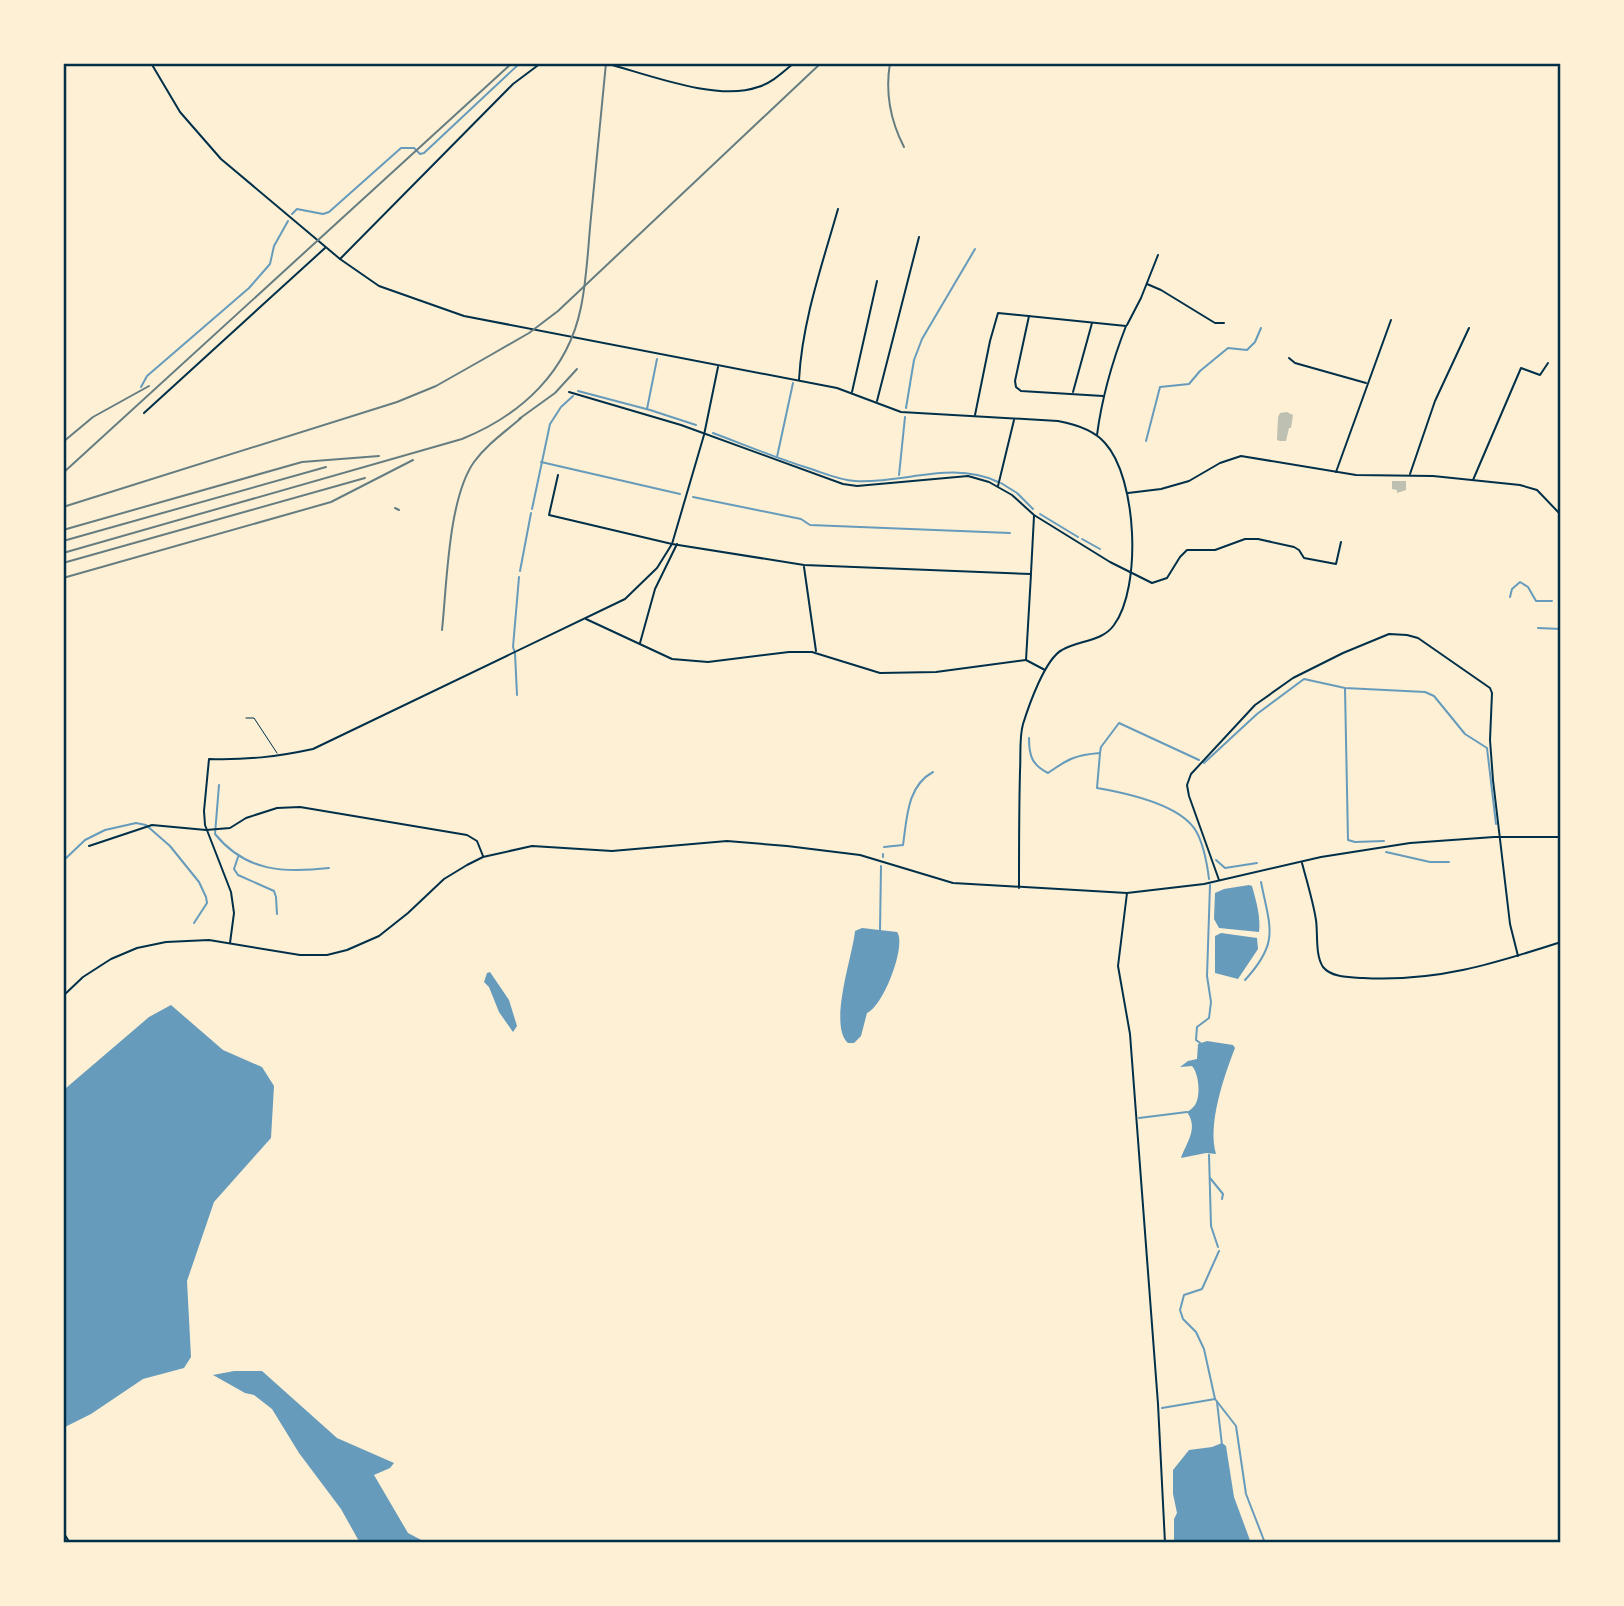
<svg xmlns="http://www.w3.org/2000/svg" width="1624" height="1606" font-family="Lato,sans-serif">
	<rect width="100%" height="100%" fill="#fdf0d5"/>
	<g fill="#669bbc">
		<path d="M1249 885 1252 886C1256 900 1261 918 1259 932L1219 928 1214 919 1215 893 1224 889Z"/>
		<path d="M862 928 897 932C907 945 883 1007 867 1013L861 1036 854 1043H848C828 1025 853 955 855 931Z"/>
		<polygon points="1221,933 1257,938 1258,949 1238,979 1215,973 1215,936"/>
		<polygon points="490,972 509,1000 517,1026 513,1032 499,1012 489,987 484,982 487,973"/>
		<polygon points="171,1005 223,1050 262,1067 274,1086 271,1138 214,1202 187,1281 191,1357 184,1368 143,1379 91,1414 63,1428 63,1118 66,1088 149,1017"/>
		<path d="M1207 1041 1233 1045 1235 1048C1224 1076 1207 1125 1216 1154L1206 1153 1181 1158C1186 1143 1199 1129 1187 1112 1190 1110 1193 1108 1195 1105 1201 1096 1199 1074 1192 1066L1180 1067 1188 1061 1197 1059 1198 1044Z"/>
		<polygon points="234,1371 262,1371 337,1438 394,1463 390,1468 374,1475 408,1533 427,1543 360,1543 341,1509 299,1453 272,1409 254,1395 245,1393 213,1375"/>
		<polygon points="1222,1443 1226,1446 1234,1497 1251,1543 1174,1543 1174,1519 1177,1513 1173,1494 1173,1470 1189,1450 1212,1447"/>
	</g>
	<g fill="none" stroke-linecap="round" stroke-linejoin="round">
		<g stroke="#669bbc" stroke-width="2">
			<polyline points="292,214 297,209 323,214 329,212 401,148 414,148 420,154 424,153 520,63"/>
			<polyline points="141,387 147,376 249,288 270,264 274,246 288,221"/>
			<polyline points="578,391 650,410 696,425"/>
			<polyline points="906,408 914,360 922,339 975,249"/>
			<polyline points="647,409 657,359"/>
			<path d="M713 433C745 445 776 458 808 468 824 473 839 480 855 481 903 484 952 460 998 482"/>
			<polyline points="1146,441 1160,387 1189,384 1200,371 1228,348 1247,350 1255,342 1261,328"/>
			<polyline points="777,457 793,383"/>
			<polyline points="541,462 680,494"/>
			<polyline points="899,475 905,417"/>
			<polyline points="1001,483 1017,493 1033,509"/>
			<polyline points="693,497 801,519 810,525 1010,533"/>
			<polyline points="532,509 550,424 561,407 573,396"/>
			<polyline points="1040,514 1078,537"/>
			<polyline points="1082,539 1100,549"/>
			<polyline points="520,571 531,513"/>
			<polyline points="1510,597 1512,589 1520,582 1528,587 1536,601 1552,601"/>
			<polyline points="1538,628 1561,629"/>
			<polyline points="1345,689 1348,840 1355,842 1384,841"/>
			<polyline points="517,695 515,653 513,647 519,577"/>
			<path d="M1029 738C1029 756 1032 765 1048 773 1068 759 1075 755 1100 753L1097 788C1126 793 1180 804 1196 831 1204 845 1207 863 1209 879"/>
			<polyline points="1100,753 1101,747 1119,723 1199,760"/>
			<polyline points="1204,763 1257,714 1304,679 1345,688 1425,692 1434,696 1465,734 1487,748 1496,824"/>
			<path d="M219 785 215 834C246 872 284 873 329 868"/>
			<path d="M884 847 903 845C907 818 907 786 933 772"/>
			<polyline points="1386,852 1430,862 1449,862"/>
			<polyline points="238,857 234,869 238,875 274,891 276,897 277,914"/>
			<polyline points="883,857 883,854"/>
			<polyline points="1216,860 1225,868 1257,863"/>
			<polyline points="63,861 85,840 105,830 136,823 146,825 170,846 199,882 206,897 207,903 194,923"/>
			<polyline points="880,930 881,866"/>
			<path d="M1245 980C1280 942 1270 928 1261 882"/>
			<polyline points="1203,1045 1196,1040 1197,1027 1209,1018 1211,1002 1207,976 1210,885"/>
			<polyline points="1139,1118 1187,1112"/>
			<polyline points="1209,1155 1211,1226 1218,1247"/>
			<polyline points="1210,1178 1223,1194 1222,1199"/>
			<polyline points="1219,1251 1202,1289 1184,1295 1180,1310 1183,1319 1196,1332 1204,1349 1215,1399 1236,1426 1246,1494 1265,1543"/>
			<polyline points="1217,1402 1222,1445"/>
			<polyline points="1162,1408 1215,1399"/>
		</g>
	</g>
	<g fill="#bec0b2">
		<polygon points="1287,412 1293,415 1291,428 1289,428 1286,441 1280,441 1277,440 1278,417 1280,413"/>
		<polygon points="1392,481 1406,481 1406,490 1397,493 1397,490 1392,489"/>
	</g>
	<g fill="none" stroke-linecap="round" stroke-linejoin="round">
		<polyline stroke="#003049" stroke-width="1" points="246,718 254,718 277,753"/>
		<g stroke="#003049" stroke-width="2">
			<path d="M605 63C647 74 717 102 758 87 772 83 783 72 794 63"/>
			<polyline points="340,259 513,84 541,63"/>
			<polyline points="1147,284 1161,290 1215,323 1224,323"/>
			<polyline points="1029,316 1015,381 1016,387 1021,391 1103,396"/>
			<polyline points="1127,325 1141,298 1158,255"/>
			<polyline points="1289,358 1295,363 1366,383"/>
			<path d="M799 380C802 322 822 265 838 209"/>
			<polyline points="569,392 681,425 843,484 857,486 968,476 989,482 1012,495 1034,515 1110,562 1152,583 1167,578 1180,557 1187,550 1215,550 1245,539 1258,539 1294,547 1299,550 1304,558 1336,564 1341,542"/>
			<polyline points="852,392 877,281"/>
			<polyline points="1073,392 1092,323"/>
			<polyline points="877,401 919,237"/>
			<polyline points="144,413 325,248"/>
			<path d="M975 415 990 341 998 313 1126 326C1112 362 1102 397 1097 435"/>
			<polyline points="1336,472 1391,320"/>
			<polyline points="1410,474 1435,401 1469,328"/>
			<polyline points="558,475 549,515 672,544 804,565 1031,574 1026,660 1045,670"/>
			<polyline points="1473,480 1521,368 1540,375 1548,363"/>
			<polyline points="998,486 1014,420"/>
			<polyline points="1561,488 1559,502 1561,507"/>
			<polyline points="1128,493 1161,489 1189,481 1220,463 1241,456 1356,475 1433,476 1520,485 1537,490 1561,515"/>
			<polyline points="804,567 816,651"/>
			<polyline points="1031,573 1034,516"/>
			<polyline points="586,619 672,659 708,662 789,652 812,652 880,673 936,672 1026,660"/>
			<polyline points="640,643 655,589 677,544"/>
			<polyline points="89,846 152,825 206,830 230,828 246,818 277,808 300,807 467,835 477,841 483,856"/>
			<path d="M1302 863C1307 882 1313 901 1316 920 1318 934 1315 955 1323 967 1332 978 1350 977 1363 978 1436 982 1493 964 1561 942"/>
			<polyline points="1219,880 1189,796 1187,785 1191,774 1255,705 1293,678 1343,653 1389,634 1407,635 1418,638 1490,688 1492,693 1490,740 1493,780 1510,924 1518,956"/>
		</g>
		<g stroke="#003049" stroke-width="2">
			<path d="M151 63 180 112 221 159 340 259 379 286 464 316 837 388 901 412 1058 421C1074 424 1094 430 1105 443 1137 478 1142 587 1114 625 1102 642 1079 640 1062 650 1045 659 1029 705 1023 724 1019 738 1021 756 1020 771 1019 810 1019 849 1019 888"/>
			<polyline points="1127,893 1118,966 1130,1034 1158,1404 1165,1543"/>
			<path d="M230 943 234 913 231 892 205 825 204 811 209 759C247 760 276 757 313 749L625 599 657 568 672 544 704 435 718 367"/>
			<polyline points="63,996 83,977 111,959 137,948 166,942 209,940 300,955 327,955 347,950 379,936 408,913 444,879 467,865 483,857 532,846 612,851 727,841 787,846 860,855 953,883 1127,893 1204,884 1321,857 1410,843 1494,837 1561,837"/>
			<polyline points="63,1532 70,1543"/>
		</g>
		<g stroke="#657d81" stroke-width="2">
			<path d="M890 63C885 93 890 120 904 147"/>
			<polyline points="519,419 555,393 577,369"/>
			<polyline points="63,442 93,417 149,386"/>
			<polyline points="63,473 512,63"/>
			<polyline points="63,507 397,402 436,386 489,356 529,333 558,311 821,63"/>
			<polyline points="395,508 399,510"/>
			<polyline points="63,530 302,462 379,456"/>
			<polyline points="63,541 326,467"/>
			<path d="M63 553 462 439C521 415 568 372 581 307 587 278 588 247 591 217 596 166 601 114 606 63"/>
			<polyline points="63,563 365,478"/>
			<polyline points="63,578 331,502 413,460"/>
			<path d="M442 630C447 584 448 499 474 462 487 444 505 432 521 418"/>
		</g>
	</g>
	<rect width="1624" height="1606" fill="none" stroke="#fdf0d5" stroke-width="130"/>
	<rect x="65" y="65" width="1494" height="1476" fill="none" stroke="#003049" stroke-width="2.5"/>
</svg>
